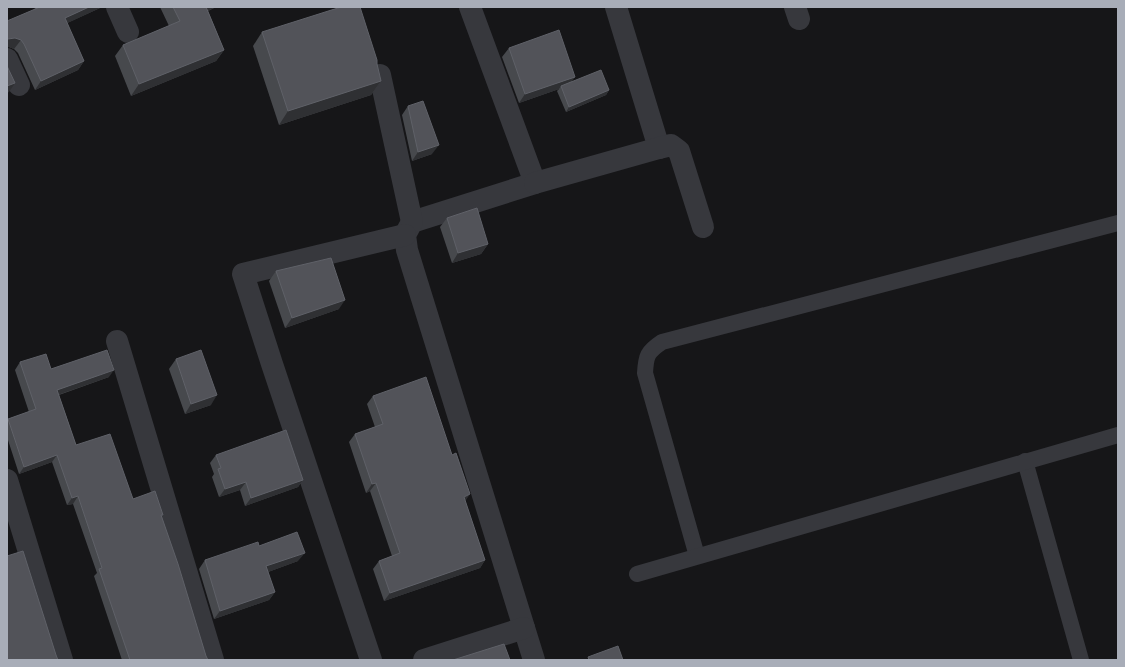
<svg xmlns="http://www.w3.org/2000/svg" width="1125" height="667" font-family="Roboto,sans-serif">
	<rect width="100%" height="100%" fill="#161618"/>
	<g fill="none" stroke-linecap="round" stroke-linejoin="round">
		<g stroke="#37383d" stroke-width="16">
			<polyline points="1025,461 1081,660"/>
			<path d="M697 556 645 373C646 356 647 352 662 342L1118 223"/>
			<polyline points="637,574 1118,435"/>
		</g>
		<g stroke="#37383d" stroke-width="22">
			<polyline points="117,7 128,32"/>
			<polyline points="470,7 535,183 412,222 405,235 407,250 534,660"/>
			<polyline points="616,7 659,148"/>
			<polyline points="795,7 799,19"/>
			<polyline points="7,59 19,85"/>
			<polyline points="380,75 412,222"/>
			<polyline points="535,183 659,148 671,145 679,151 703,227"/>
			<polyline points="117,341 213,660"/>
			<polyline points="7,480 62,660"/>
			<polyline points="371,660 272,364 243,274 405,235"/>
			<polyline points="424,660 524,628"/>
		</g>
	</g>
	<g fill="#47494d">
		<polygon points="34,7 101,7 100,8 67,23 84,61 78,70 35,90 18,53 14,49 9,47 35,9"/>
		<polygon points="160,7 216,7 208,11 224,50 216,61 131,96 115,56 123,45 169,26"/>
		<polygon points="262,32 377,64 381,81 371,95 279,125 253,46"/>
		<polygon points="509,48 575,77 571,82 609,90 606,95 566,112 557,91 559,89 519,103 502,57"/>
		<polygon points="408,106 432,154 412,161 402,115"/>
		<polygon points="447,218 488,244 481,254 452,263 440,227"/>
		<polygon points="276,271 339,309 285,328 269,281"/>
		<polygon points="176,359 211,405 185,414 169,369"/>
		<polygon points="20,362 51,369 109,377 59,395 76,445 133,499 162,517 206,656 208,660 122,660 94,576 97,573 73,504 67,505 52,462 19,474 7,437 7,421 8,419 29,412 15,370"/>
		<polygon points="373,396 465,501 485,560 480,568 384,601 373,569 379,561 392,556 370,491 366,493 349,442 355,434 375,427 367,404"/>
		<polygon points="216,455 303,480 298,487 245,506 240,490 219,497 212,477 214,474 210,463"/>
		<polygon points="259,546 298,561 268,572 275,592 269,600 214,619 199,569 205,560"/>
	</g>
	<g fill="#2f3033">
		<polygon points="89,7 101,7 100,8 59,27 65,18"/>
		<polygon points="203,7 216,7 197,16"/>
		<polygon points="15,38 21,40 14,49 9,47 7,47 7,40 8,39"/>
		<polygon points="224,50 216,61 131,96 139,84"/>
		<polygon points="84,61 78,70 35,90 41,81"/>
		<polygon points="575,77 568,86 561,86 559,89 519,103 525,94"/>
		<polygon points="381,81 371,95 279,125 288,111"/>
		<polygon points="15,83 9,92 7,93 7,86"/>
		<polygon points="609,90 606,95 566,112 569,107"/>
		<polygon points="439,145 432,154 412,161 418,152"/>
		<polygon points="488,244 481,254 452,263 458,253"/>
		<polygon points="345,300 339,309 285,328 292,318"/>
		<polygon points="114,370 109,377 52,397 57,390"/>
		<polygon points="217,395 211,405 185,414 191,404"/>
		<polygon points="57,455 52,462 19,474 24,467"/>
		<polygon points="303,480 298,487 245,506 251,498"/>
		<polygon points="246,482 240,490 219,497 225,489"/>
		<polygon points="376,483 370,491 366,493 372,484"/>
		<polygon points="470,494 464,503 464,497"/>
		<polygon points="78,496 73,504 67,505 72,498"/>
		<polygon points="305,553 298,561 260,575 266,566"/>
		<polygon points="485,560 480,568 384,601 390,593"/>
		<polygon points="275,592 269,600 214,619 220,611"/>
	</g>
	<g fill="#525359" stroke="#5f6168">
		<polygon points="40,7 89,7 65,18 84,61 41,81 24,44 21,40 15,38 8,39 7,40 7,21"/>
		<polygon points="173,7 206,7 224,50 139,84 123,45 180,21"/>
		<polygon points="341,7 360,7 377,60 377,64 381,81 288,111 262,32"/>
		<polygon points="559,30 575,77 525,94 509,48"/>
		<polygon points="7,66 15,83 7,86"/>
		<polygon points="601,70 609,90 569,107 561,86"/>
		<polygon points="423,101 439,145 418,152 408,106"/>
		<polygon points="477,208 488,244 458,253 447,218"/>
		<polygon points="331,258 345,300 292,318 276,271"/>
		<polygon points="107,350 114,370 57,390 76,445 110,434 133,499 155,491 163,515 161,515 178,564 206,656 208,660 130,660 99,569 102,568 78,496 72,498 57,455 24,467 8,419 36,409 20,362 46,354 51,369"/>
		<polygon points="201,350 217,395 191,404 176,359"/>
		<polygon points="426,377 452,455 456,453 470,494 464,497 485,560 390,593 379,561 400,553 376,483 372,484 355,434 383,424 373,396"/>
		<polygon points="286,430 303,480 251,498 246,482 225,489 218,469 221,468 216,455"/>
		<polygon points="297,532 305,553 266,566 275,592 220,611 205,560 258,542 259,546"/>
		<polygon points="23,551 56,655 58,660 7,660 7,556"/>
		<polygon points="504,644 510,660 453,660"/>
		<polygon points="618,646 623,660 589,660 588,657"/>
	</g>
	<rect width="1125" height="667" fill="none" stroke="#a8adb8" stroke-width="16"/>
</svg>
